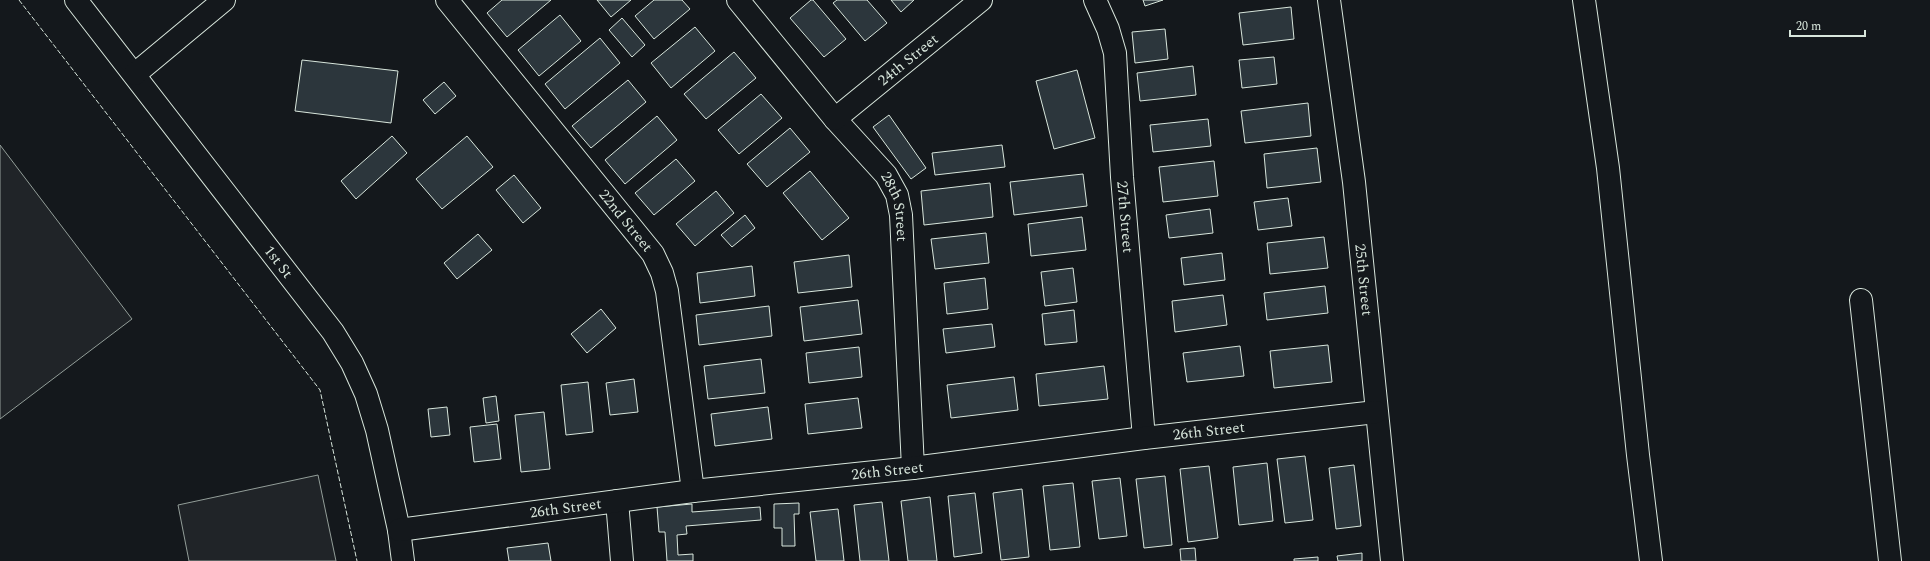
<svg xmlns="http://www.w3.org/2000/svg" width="1930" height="561" font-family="Spectral,serif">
	<rect width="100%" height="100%" fill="#14181c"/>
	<g fill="#202428" stroke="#939e99">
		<polygon points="0,145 132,319 0,419"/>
		<polygon points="318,475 336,561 189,561 178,505"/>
	</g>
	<g fill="#2c363c" stroke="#d8e6dc">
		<polygon points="502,0 551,0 507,37 487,13"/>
		<polygon points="597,0 631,0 611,17"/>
		<polygon points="654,0 682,0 690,9 654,39 635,16"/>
		<polygon points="811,0 813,0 846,39 824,57 790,18"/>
		<polygon points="837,0 867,0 887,23 865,41 833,3"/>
		<polygon points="891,0 914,0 901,12"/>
		<polygon points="1143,0 1163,0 1145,6"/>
		<polygon points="1291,7 1294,39 1243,45 1239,13"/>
		<polygon points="560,15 581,41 539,76 518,50"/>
		<polygon points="622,18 645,45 632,57 609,30"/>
		<polygon points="695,27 715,51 671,88 651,63"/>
		<polygon points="1165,29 1168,59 1135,63 1132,32"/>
		<polygon points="600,38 620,63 565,109 545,84"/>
		<polygon points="734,52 756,78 706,119 684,94"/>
		<polygon points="1274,57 1277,84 1242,88 1239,60"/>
		<polygon points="302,60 398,71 391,123 295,111"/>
		<polygon points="1193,66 1196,95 1140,101 1137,73"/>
		<polygon points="1077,70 1095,138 1054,149 1036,81"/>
		<polygon points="628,80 646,102 591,148 572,126"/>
		<polygon points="444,82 456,96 435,114 423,100"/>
		<polygon points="761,94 782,118 739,154 718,130"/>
		<polygon points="1308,103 1311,136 1245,143 1241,111"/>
		<polygon points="889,115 926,168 911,179 873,127"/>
		<polygon points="657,116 677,140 625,184 605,160"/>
		<polygon points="1208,119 1211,146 1153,152 1150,125"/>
		<polygon points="790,128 810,152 767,187 747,164"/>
		<polygon points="392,136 407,153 356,199 341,181"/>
		<polygon points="467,136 493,167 442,209 416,179"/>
		<polygon points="1002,145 1005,167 935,175 932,153"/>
		<polygon points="1317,148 1321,182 1267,188 1264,154"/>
		<polygon points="676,159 695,181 654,215 635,193"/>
		<polygon points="1214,161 1218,196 1163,202 1159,167"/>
		<polygon points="810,171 849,218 822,240 783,193"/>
		<polygon points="1083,174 1087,206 1014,215 1010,182"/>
		<polygon points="514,175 541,208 523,223 496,190"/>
		<polygon points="990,183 993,217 924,225 921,191"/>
		<polygon points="716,191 734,213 695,246 676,224"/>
		<polygon points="1288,198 1292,226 1258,230 1254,202"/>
		<polygon points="1210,209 1213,233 1169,238 1166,215"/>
		<polygon points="745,215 755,228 732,247 721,235"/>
		<polygon points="1082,217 1086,250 1031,256 1028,224"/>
		<polygon points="986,233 989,263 935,269 931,239"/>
		<polygon points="478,234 492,250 457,279 444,263"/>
		<polygon points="1324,237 1328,268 1270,274 1267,243"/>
		<polygon points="1222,253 1225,280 1184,285 1181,258"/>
		<polygon points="849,255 852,287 798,293 794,262"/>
		<polygon points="752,266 755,296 700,303 697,273"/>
		<polygon points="1073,268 1077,302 1045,306 1041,272"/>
		<polygon points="985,278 988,309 947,314 944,283"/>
		<polygon points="1325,286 1328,313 1267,320 1264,293"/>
		<polygon points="1223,295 1227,325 1175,332 1172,301"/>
		<polygon points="858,300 862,334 804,341 800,307"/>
		<polygon points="769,306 772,336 699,345 696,315"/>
		<polygon points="601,309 616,328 587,353 571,334"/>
		<polygon points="1074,310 1077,342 1045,345 1042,314"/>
		<polygon points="992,324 995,347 946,353 943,329"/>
		<polygon points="1328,345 1332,382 1274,388 1270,351"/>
		<polygon points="1240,346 1244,376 1187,382 1183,353"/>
		<polygon points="859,347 862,377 809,383 806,353"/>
		<polygon points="761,359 765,393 708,399 704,366"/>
		<polygon points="1104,366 1108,399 1039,406 1036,374"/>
		<polygon points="1014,377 1018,410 951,418 947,385"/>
		<polygon points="634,379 638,412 610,415 606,383"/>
		<polygon points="588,382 593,432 566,435 561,385"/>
		<polygon points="496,396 499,421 486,423 483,398"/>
		<polygon points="858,398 862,428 808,434 805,404"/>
		<polygon points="447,407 450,435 431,437 428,409"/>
		<polygon points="768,407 772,439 715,446 711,414"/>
		<polygon points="544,412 550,469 521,472 515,415"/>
		<polygon points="497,424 501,459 474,462 470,427"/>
		<polygon points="1305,456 1313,520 1285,523 1277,459"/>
		<polygon points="1267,463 1273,521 1239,525 1233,467"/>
		<polygon points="1354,465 1361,526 1336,529 1329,468"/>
		<polygon points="1209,466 1218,538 1188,542 1180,469"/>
		<polygon points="1165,476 1172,545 1144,548 1136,479"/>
		<polygon points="1120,478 1127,536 1099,539 1092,481"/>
		<polygon points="1073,483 1080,547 1050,550 1043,486"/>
		<polygon points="1022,489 1029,557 1001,560 993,493"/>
		<polygon points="975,493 982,553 954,557 948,496"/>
		<polygon points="930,497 937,561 908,561 901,501"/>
		<polygon points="882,502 889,561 860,561 854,505"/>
		<polygon points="799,503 799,514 794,514 795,546 782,546 782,528 774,528 774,504"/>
		<polygon points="692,504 692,512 760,507 761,520 686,526 687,534 677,535 678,555 693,554 693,561 667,561 665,532 659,532 657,507"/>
		<polygon points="838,509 844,561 816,561 810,512"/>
		<polygon points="548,543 551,561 509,561 507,548"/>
		<polygon points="1195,548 1196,561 1181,561 1180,549"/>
		<polygon points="1362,553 1362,561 1338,561 1337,556"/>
		<polygon points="1318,557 1318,561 1294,561 1294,559"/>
	</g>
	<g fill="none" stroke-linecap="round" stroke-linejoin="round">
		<g stroke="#d8e6dc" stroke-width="24">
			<g id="street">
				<path id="s1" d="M76 0 333 332 352 363 366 394 377 430 399 530 403 561"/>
				<path id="s2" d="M447 0 653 254 662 273 667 291 693 491"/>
				<path id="s3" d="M738 0 835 119 886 175 897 195 901 215 913 468"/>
				<path id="s4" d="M1095 0 1108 29 1115 53 1122 177 1144 438"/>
				<path id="s5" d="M1329 0 1354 182 1392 561"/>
				<polyline points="1584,0 1608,168 1638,455 1651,561"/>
				<polyline points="135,74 224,0"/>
				<path id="s6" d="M835 119 981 0"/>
				<polyline points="1861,300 1890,561"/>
				<polyline points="617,501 622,561"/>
				<path id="s7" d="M399 530 693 491 913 468 1144 438 1376 412"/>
			</g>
		</g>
		<use href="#street" stroke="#14181c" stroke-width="22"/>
		<polyline stroke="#d8e6dc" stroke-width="1" stroke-dasharray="5 2" stroke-linecap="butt" points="19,0 320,390 357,561"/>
	</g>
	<g text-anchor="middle" stroke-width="3" stroke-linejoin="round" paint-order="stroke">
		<g font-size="15" fill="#d8e6dc" stroke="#14181c">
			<text dy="5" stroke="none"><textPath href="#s6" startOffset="94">24th Street</textPath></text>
			<text dy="5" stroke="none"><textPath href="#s3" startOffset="263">28th Street</textPath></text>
			<text dy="5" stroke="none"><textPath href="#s4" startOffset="221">27th Street</textPath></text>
			<text dy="5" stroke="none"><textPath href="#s2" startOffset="284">22nd Street</textPath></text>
			<text dy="5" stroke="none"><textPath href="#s1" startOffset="331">1st St</textPath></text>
			<text dy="5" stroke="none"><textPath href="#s5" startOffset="282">25th Street</textPath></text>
			<text dy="5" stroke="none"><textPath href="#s7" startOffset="816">26th Street</textPath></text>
			<text dy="5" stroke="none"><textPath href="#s7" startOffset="492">26th Street</textPath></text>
			<text dy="5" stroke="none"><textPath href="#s7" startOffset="168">26th Street</textPath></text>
		</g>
	</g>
	<path d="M1790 30v6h75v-6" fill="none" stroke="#d8e6dc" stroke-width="2"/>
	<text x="1796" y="30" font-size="12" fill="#d8e6dc" stroke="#14181c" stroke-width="3" paint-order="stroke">20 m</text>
</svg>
